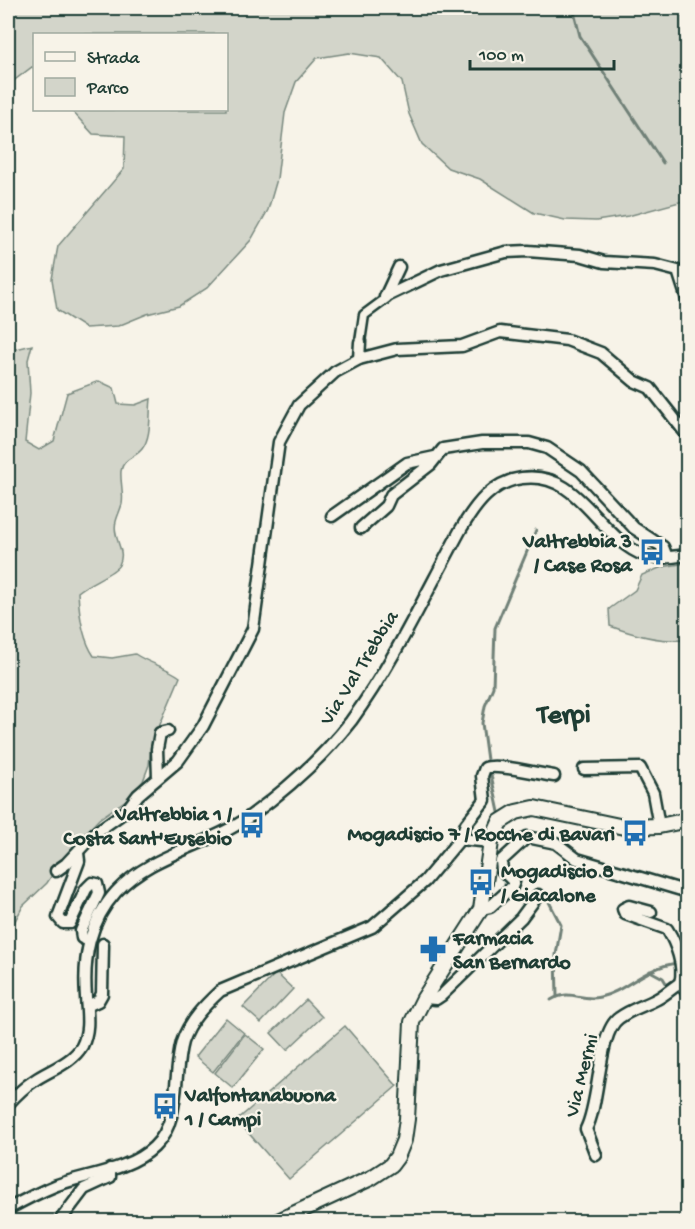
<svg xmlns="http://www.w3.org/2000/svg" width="695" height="1229" font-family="'Gochi Hand',sans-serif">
	<rect width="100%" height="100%" fill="#f7f3e8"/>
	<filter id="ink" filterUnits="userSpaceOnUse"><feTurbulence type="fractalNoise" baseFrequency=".0167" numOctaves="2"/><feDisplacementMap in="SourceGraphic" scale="12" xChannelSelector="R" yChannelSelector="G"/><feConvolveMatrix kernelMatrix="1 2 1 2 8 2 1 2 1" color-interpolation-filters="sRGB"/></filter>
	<g filter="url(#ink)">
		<g fill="#d3d5ca" stroke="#79897f" stroke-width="1.5">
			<polygon points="8,8 687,8 687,200 628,216 596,221 565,220 534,213 480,179 448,168 422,144 409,114 402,82 381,58 349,53 317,58 296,82 285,113 277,179 268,210 251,240 207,288 179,306 147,314 118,326 85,328 57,310 52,279 58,246 124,169 125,136 93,134 71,110 226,110 226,34 34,34 34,68 32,67 8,85"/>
			<path d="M32 345 28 360 30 393 25 442 39 450 54 441 67 393 99 381 114 388 118 404 135 405 151 399C149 414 152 437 142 449 135 458 123 458 121 471 120 482 124 493 122 504 119 515 113 522 116 534 118 546 125 553 119 565 115 573 88 583 78 592 79 613 83 640 94 656L112 658 135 654C150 664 165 666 180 677L151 746 149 765 143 781 126 800 99 819 82 837 63 858 47 883 23 906 15 921 12 938 8 946V351Z"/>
			<path d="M687 563V640C662 642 634 635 610 626L609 609 635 590 642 575 662 567Z"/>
			<polygon points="276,973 293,989 261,1023 243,1007"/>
			<polygon points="306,1000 322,1017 287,1050 271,1033"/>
			<polygon points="226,1018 244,1033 213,1072 195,1057"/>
			<polygon points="345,1026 397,1086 289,1179 237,1120"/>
			<polygon points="245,1034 264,1049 233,1088 215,1073"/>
		</g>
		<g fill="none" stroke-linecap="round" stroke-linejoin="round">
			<g stroke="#6f8077" stroke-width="3">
				<polyline points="573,8 580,36 663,163"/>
				<polyline points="487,760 482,723 485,706 493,687 495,628 536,530"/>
				<polyline points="491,775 499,812"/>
				<polyline points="547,898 561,925 556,955 557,997"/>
				<polyline points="650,971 663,978 666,983"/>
				<path d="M551 1000C572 988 580 1002 600 997 627 991 642 968 677 963"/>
				<polyline points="670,1222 688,1213"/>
			</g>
			<g stroke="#1f3d34" stroke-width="13">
				<polyline id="pedestrian" points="360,342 364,315 387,298"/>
			</g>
			<g stroke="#1f3d34" stroke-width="15">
				<g id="minor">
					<polyline points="399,267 385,297 441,270 506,252 528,251 580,255 604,262 655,265 678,271 688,302"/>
					<polyline points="359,359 360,342"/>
					<polyline points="332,516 407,463 435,457"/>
					<polyline points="361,528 386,506 391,495 431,464 443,449 482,443 529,443 547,448 581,471 634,528 663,547 667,557"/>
					<polyline points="584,769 640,768 653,793 659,826"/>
					<polyline points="158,777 157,749 160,733 168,731"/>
					<path d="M460 839 466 824 485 800 482 776 485 768C497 763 537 774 554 776"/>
					<polyline points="78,853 79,861 58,917 63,923 70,923 86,889 92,883 97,884 99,893 81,931 82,938 89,941"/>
					<polyline points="56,871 66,864 95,833 126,811 138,795 178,761 203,726 253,629 279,442 299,405 335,372 359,359 397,349 462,346 500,332 567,340 601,353 634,381 650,388 688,436"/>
					<polyline points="481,909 490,907 512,887 514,882 502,870 501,861 527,837 556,843 577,859 688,892"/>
					<path d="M651 912 629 906 623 909 625 914 667 929C676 943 685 967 680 983"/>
					<polyline points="680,983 688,994"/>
					<polyline points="424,998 436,999 442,995 521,918 538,895"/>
					<polyline points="87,1006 98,1001 102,994 103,944"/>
					<path d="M8 1104C16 1095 24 1087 35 1080 50 1070 72 1063 82 1046 90 1030 87 1014 86 997 83 958 89 922 116 892 152 853 207 847 249 817 286 790 323 757 351 721 394 662 426 593 461 529 476 504 492 482 522 478 581 470 597 539 646 556 659 560 675 556 688 555"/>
					<path d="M596 1155 586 1129C600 1103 598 1032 619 1018 631 1009 644 1006 657 999 665 995 672 988 680 983"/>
					<path d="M8 1209C24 1200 40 1192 57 1185 88 1174 130 1170 154 1147 181 1122 173 1074 182 1042 189 1021 204 1006 220 991L372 927 425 881 460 839 491 842"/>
					<polyline points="59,1222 84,1189 110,1177 110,1169"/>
				</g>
			</g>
			<g stroke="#1f3d34" stroke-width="18">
				<polyline id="tertiary" points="276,1222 371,1178 391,1165 397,1157 404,1140 407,1119 412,1022 424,998 481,909 491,842 500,822 516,812 534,808 624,827 659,826 688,820"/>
			</g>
			<use href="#pedestrian" stroke="#f7f3e8" stroke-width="8"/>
			<use href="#minor" stroke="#f7f3e8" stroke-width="10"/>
			<use href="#tertiary" stroke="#f7f3e8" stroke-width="14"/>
		</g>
	</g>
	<defs>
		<g id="bus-bare" transform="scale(2.07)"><path d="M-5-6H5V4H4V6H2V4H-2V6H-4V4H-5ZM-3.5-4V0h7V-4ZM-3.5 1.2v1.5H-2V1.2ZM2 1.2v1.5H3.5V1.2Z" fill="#1f6fb2" stroke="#f7f3e8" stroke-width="2.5" paint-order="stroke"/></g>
		<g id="pharmacy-bare" transform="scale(2.07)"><path d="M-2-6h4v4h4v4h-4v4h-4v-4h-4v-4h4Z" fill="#1f6fb2" stroke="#f7f3e8" stroke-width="2.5" paint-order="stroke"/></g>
	</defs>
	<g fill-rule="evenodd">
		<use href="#bus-bare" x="652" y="552"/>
		<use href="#bus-bare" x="252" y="825"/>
		<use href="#bus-bare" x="635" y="833"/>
		<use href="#bus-bare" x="481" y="882"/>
		<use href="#pharmacy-bare" x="433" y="949"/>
		<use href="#bus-bare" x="165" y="1106"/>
	</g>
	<g text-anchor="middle" stroke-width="4.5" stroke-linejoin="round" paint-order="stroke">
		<g font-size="21" font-weight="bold" fill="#1f3d34" stroke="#f7f3e8" text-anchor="end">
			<text x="632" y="547">Valtrebbia 3<tspan x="632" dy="24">/ Case Rosa</tspan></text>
			<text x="232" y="820">Valtrebbia 1 /<tspan x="232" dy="24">Costa Sant'Eusebio</tspan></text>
			<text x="615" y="840">Mogadiscio 7 / Rocche di Bavari</text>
			<text x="501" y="877" text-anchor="start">Mogadiscio 8<tspan x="501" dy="24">/ Giacalone</tspan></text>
			<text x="453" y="944" text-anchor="start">Farmacia<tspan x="453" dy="24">San Bernardo</tspan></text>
			<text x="185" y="1101" text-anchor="start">Valfontanabuona<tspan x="185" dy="24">1 / Campi</tspan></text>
		</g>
		<g font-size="21" fill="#1f3d34" stroke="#f7f3e8">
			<text transform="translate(358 667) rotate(-58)" y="7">Via Val Trebbia</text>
			<text transform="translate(580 1075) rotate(-76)" y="7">Via Mermi</text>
		</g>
		<g font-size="27" font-weight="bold" fill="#1f3d34" stroke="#f7f3e8">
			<text x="564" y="722">Terpi</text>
		</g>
	</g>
	<rect width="695" height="1229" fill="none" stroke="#f7f3e8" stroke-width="30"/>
	<rect x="15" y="15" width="665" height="1199" fill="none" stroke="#1f3d34" stroke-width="2" filter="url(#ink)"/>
	<rect x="33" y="33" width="195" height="78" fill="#f7f3e8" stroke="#a1aaa0" stroke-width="1.5"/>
	<rect x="45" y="52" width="30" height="9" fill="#f7f3e8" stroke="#a1aaa0" stroke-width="1.5"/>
	<text x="87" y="63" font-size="18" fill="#1f3d34">Strada</text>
	<rect x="45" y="78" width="30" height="18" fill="#d3d5ca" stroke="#a1aaa0" stroke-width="1.5"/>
	<text x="87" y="93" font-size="18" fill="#1f3d34">Parco</text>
	<path d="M470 60v9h144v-9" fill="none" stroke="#1f3d34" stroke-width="3"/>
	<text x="479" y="60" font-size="18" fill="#1f3d34" stroke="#f7f3e8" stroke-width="4.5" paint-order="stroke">100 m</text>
</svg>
